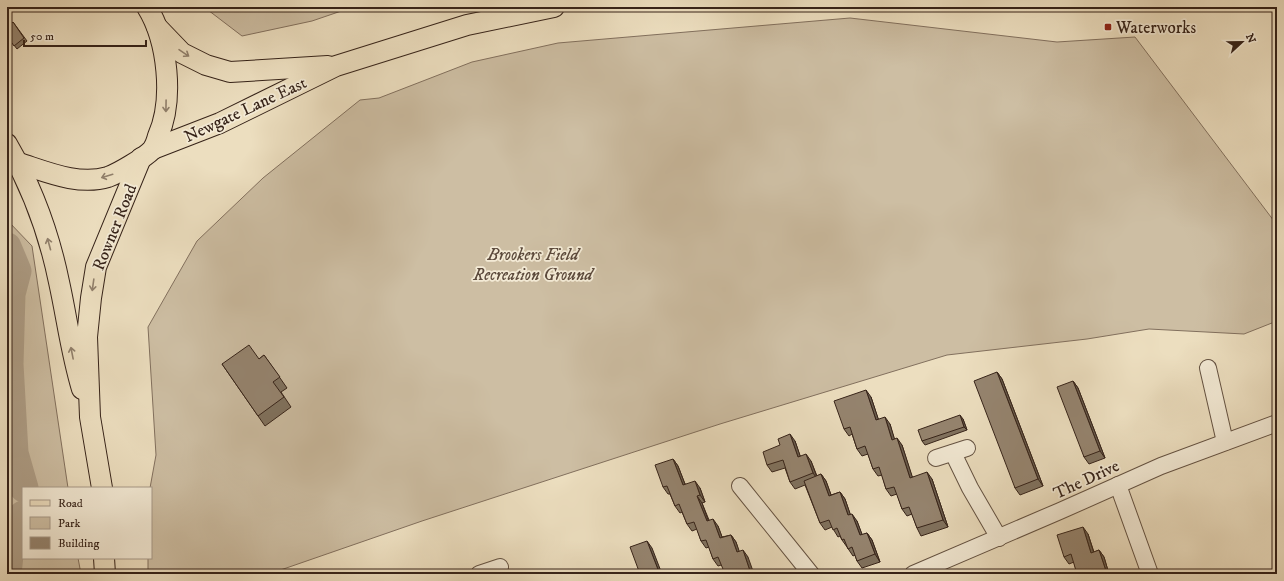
<svg xmlns="http://www.w3.org/2000/svg" width="1284" height="581" font-family="'IM FELL DW Pica',serif">
	<rect width="100%" height="100%" fill="#ecdebf"/>
	<filter id="stains"><feTurbulence type="fractalNoise" baseFrequency=".005" numOctaves="4"/><feColorMatrix values="0 0 0 0 .2 0 0 0 0 .09 0 0 0 0 .02 0 0 0 .5 -.17"/></filter>
	<radialGradient id="worn" r=".72"><stop offset=".6" stop-color="#630" stop-opacity="0"/><stop offset="1" stop-color="#630" stop-opacity=".3"/></radialGradient>
	<g fill="#cdbea3" stroke="#82705e">
		<polygon points="204,7 353,7 312,21 242,36"/>
		<polygon points="850,18 1057,42 1135,37 1277,225 1277,321 1244,334 1149,329 1087,339 947,355 720,424 422,521 269,574 148,574 148,558 151,558 150,488 156,455 148,327 197,241 263,178 360,100 379,98 472,62 558,43"/>
		<polygon points="7,220 32,246 68,488 23,488 23,558 78,558 81,574 7,574"/>
	</g>
	<g fill="none" stroke-linecap="round" stroke-linejoin="round">
		<g stroke="#ae9e87" stroke-width="29">
			<polyline points="7,247 17,271 11,294 9,364 14,453 24,488"/>
			<polyline points="7,574 9,555 23,515"/>
		</g>
		<g stroke="#645242" stroke-width="18">
			<g id="minor">
				<polyline points="1208,368 1225,442"/>
				<polyline points="953,453 970,488 999,538"/>
				<polyline points="936,458 967,448"/>
				<polyline points="1118,485 1150,574"/>
				<polyline points="740,486 811,574"/>
				<polyline points="479,574 500,567"/>
				<polyline points="913,574 1060,511 1161,466 1277,423"/>
			</g>
		</g>
		<g stroke="#362319" stroke-width="22">
			<g id="major">
				<polyline points="157,27 182,53 206,65 230,72 328,66"/>
				<path d="M7 144C32 187 49 233 59 282 67 318 71 353 82 389"/>
				<polyline points="153,149 220,123 336,66 467,25 554,7"/>
				<path d="M19 163C47 172 79 186 108 177 119 173 144 158 152 150 155 146 157 140 158 136 174 100 168 41 147 7"/>
				<polyline points="102,488 90,417 87,337 91,298 96,267 141,158"/>
				<polyline points="104,558 105,574"/>
			</g>
		</g>
		<use href="#minor" stroke="#f3ead5" stroke-width="16"/>
		<use href="#major" stroke="#ecdebf" stroke-width="20"/>
	</g>
	<g fill="#80725f" stroke="#362319">
		<polygon points="13,22 27,41 17,49 7,36"/>
		<polygon points="264,355 287,388 281,392 291,407 265,426 222,364 259,359"/>
		<polygon points="997,372 1002,379 1043,486 1020,495 1015,488"/>
		<polygon points="1073,381 1078,388 1105,458 1089,464 1084,457"/>
		<polygon points="871,397 878,419 890,424 894,439 902,445 912,477 932,479 948,527 921,536 917,528 912,514 907,516 902,509 897,494 891,496 886,489 882,475 878,476 873,469 868,454 862,456 857,449 852,434 849,436 844,429"/>
		<polygon points="963,419 967,430 925,445 922,441"/>
		<polygon points="795,441 800,456 811,461 817,476 821,474 826,481 831,495 840,492 845,499 850,514 857,521 862,535 867,533 872,540 880,562 862,568 857,561 855,555 853,556 847,547 842,540 840,536 838,537 832,527 825,530 820,523 805,485 795,489 790,482 785,468 772,472 767,465"/>
		<polygon points="673,459 678,466 685,484 700,488 705,502 702,503 709,520 718,526 722,537 731,535 736,542 739,552 748,557 718,566 713,559 709,547 706,548 701,541 697,529 692,531 687,524 682,512 680,513 675,506 670,494 668,494 663,487"/>
		<polygon points="1088,534 1094,552 1099,550 1104,557 1109,574 1077,574 1074,562 1069,564 1064,557"/>
	</g>
	<g fill="#685c4e" stroke="#362319">
		<polygon points="997,372 1002,379 1043,486 1038,479"/>
		<polygon points="1073,381 1078,388 1105,458 1100,451"/>
		<polygon points="866,390 871,397 881,427 876,420"/>
		<polygon points="960,415 963,419 967,430 964,427"/>
		<polygon points="885,417 890,424 897,447 892,440"/>
		<polygon points="790,434 795,441 803,464 798,457"/>
		<polygon points="897,438 902,445 915,485 910,478"/>
		<polygon points="806,454 811,461 818,480 813,473"/>
		<polygon points="673,459 678,466 688,492 683,485"/>
		<polygon points="927,472 932,479 948,527 943,520"/>
		<polygon points="821,474 826,481 834,503 829,496"/>
		<polygon points="695,481 700,488 705,502 700,495"/>
		<polygon points="840,492 845,499 853,522 848,515"/>
		<polygon points="697,496 702,503 711,528 707,521"/>
		<polygon points="852,514 857,521 865,542 860,535"/>
		<polygon points="713,519 718,526 725,545 720,538"/>
		<polygon points="1083,527 1088,534 1096,560 1091,553"/>
		<polygon points="867,533 872,540 880,562 875,554"/>
		<polygon points="731,535 736,542 742,559 737,552"/>
		<polygon points="647,541 652,548 662,574 660,574 659,572"/>
		<polygon points="743,550 748,557 754,574 751,574"/>
		<polygon points="1099,550 1104,557 1109,574 1107,574"/>
	</g>
	<g fill="#95846f" stroke="#362319">
		<polygon points="13,22 24,38 14,46 7,36 7,27"/>
		<polygon points="249,345 259,359 264,355 280,377 273,382 284,397 258,416 222,364"/>
		<polygon points="997,372 1038,479 1015,488 974,381"/>
		<polygon points="1073,381 1100,451 1084,457 1057,387"/>
		<polygon points="866,390 876,420 885,417 892,440 897,438 910,478 927,472 943,520 917,528 909,507 902,509 894,487 886,489 879,467 873,469 865,446 857,449 850,427 844,429 834,401"/>
		<polygon points="960,415 964,427 922,441 918,430"/>
		<polygon points="790,434 798,457 806,454 813,473 790,482 783,460 767,465 763,452 780,445 778,439"/>
		<polygon points="673,459 683,485 695,481 700,495 697,496 707,521 713,519 720,538 731,535 737,552 743,550 751,574 725,574 718,557 713,559 706,540 701,541 694,522 687,524 679,504 675,506 667,486 663,487 655,465"/>
		<polygon points="821,474 829,496 840,492 848,515 852,514 860,535 867,533 875,554 857,561 852,547 848,549 844,539 842,540 837,528 833,530 829,520 820,523 804,481"/>
		<polygon points="1083,527 1091,553 1099,550 1107,574 1077,574 1071,554 1064,557 1057,535"/>
		<polygon points="647,541 659,572 654,574 640,574 630,547"/>
	</g>
	<defs><path id="oneway-shaft" d="M-6 0H5M1.5-3L5.5 0L1.5 3" fill="none" stroke-width="1.6" stroke-linecap="round" stroke-linejoin="round"/></defs>
	<g stroke="#91806c">
		<use href="#oneway-shaft" transform="translate(184 53) rotate(34)"/>
		<use href="#oneway-shaft" transform="translate(166 106) rotate(91)"/>
		<use href="#oneway-shaft" transform="translate(107 176) rotate(163)"/>
		<use href="#oneway-shaft" transform="translate(49 244) rotate(-105)"/>
		<use href="#oneway-shaft" transform="translate(93 285) rotate(98)"/>
		<use href="#oneway-shaft" transform="translate(72 353) rotate(-101)"/>
	</g>
	<rect fill="#8f2418" stroke="#f3ead5" stroke-width="1.5" x="1104" y="23" width="8" height="8" rx="2"/>
	<g text-anchor="middle" stroke-width="3.5" stroke-linejoin="round" paint-order="stroke">
		<g font-size="17" fill="#362319" stroke="#f3ead5" text-anchor="start">
			<text x="1116" y="33">Waterworks</text>
		</g>
		<g font-size="17" fill="#362319" stroke="#f3ead5">
			<text transform="translate(245 109) rotate(-25)" y="6">Newgate Lane East</text>
			<text transform="translate(114 227) rotate(-68)" y="6">Rowner Road</text>
			<text transform="translate(1086 479) rotate(-25)" y="6">The Drive</text>
		</g>
		<g font-size="17" font-style="italic" fill="#5c4a3c" stroke="#f3ead5">
			<text x="533" y="260">Brookers Field<tspan x="533" dy="20">Recreation Ground</tspan></text>
		</g>
	</g>
	<rect width="1284" height="581" fill="none" stroke="#ecdebf" stroke-width="24"/>
	<rect x="8" y="8" width="1268" height="565" fill="none" stroke="#362319" stroke-width="2"/>
	<rect x="12" y="12" width="1260" height="557" fill="none" stroke="#362319"/>
	<rect x="22" y="487" width="130" height="72" fill="#f3ead5" stroke="#a79a8a"/>
	<rect x="30" y="500" width="20" height="6" fill="#ecdebf" stroke="#a79a8a"/>
	<text x="58" y="507" font-size="12" fill="#362319">Road</text>
	<rect x="30" y="517" width="20" height="12" fill="#cdbea3" stroke="#a79a8a"/>
	<text x="58" y="527" font-size="12" fill="#362319">Park</text>
	<rect x="30" y="537" width="20" height="12" fill="#95846f" stroke="#a79a8a"/>
	<text x="58" y="547" font-size="12" fill="#362319">Building</text>
	<g transform="translate(1242 42) rotate(68)" stroke="#f3ead5" stroke-width="3" paint-order="stroke">
	<path d="M0-3L7 15L0 10L-7 15Z" fill="#362319"/>
	<text y="-6" font-size="11" font-weight="bold" text-anchor="middle" fill="#362319">N</text>
	</g>
	<path d="M24 40v6h122v-6" fill="none" stroke="#362319" stroke-width="2"/>
	<text x="30" y="40" font-size="12" fill="#362319" stroke="#f3ead5" stroke-width="3" paint-order="stroke">50 m</text>
	<rect width="100%" height="100%" filter="url(#stains)"/>
	<rect width="100%" height="100%" fill="url(#worn)"/>
</svg>
